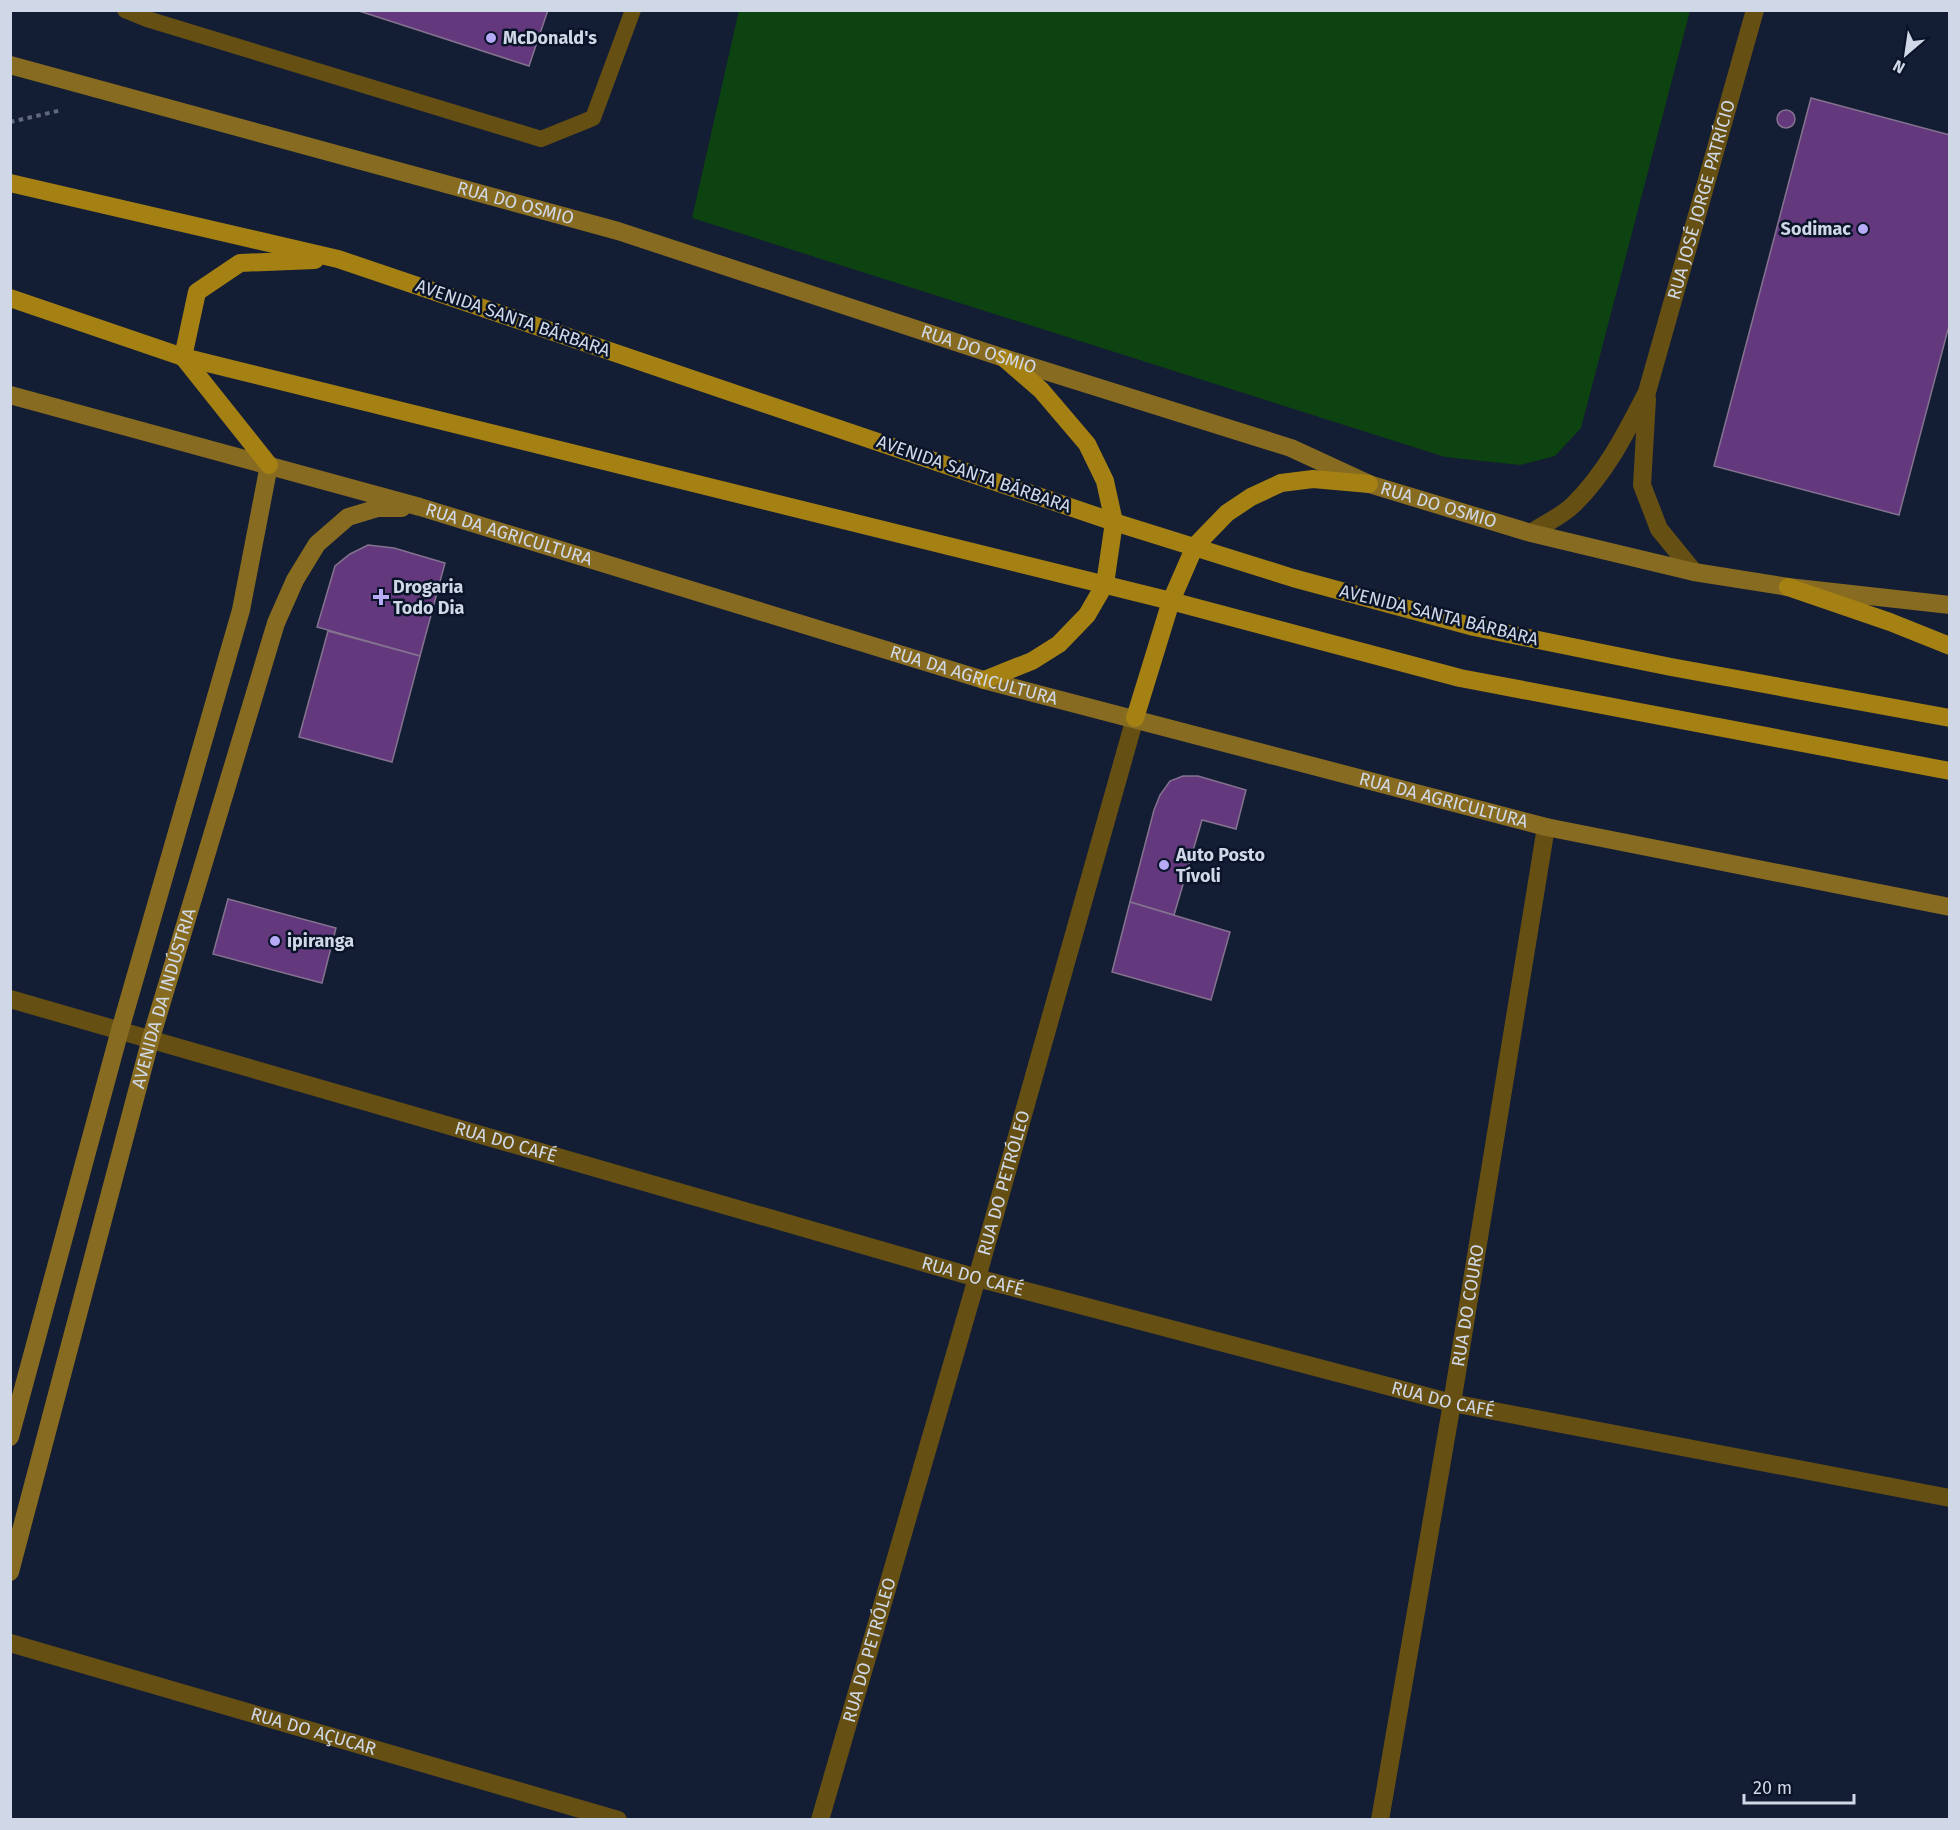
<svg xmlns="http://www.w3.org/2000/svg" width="1960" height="1830" font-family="'Fira Sans',sans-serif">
	<rect width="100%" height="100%" fill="#131d34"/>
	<polygon fill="#0d4211" points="739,10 1690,10 1690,11 1581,428 1555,456 1520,465 1445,457 692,218"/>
	<g fill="#64387d" stroke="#84738f" stroke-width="1.5">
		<polygon points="356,10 548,10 529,66"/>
		<polygon points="1811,98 1950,135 1950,322 1899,515 1714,466"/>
		<circle cx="1786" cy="119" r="9"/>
		<polygon points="368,545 394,548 445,563 420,656 317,627 335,566 350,554"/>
		<polygon points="328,631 420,656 392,762 299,737"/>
		<polygon points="1183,776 1198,776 1246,790 1236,829 1202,820 1174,915 1130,902 1154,810 1160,795 1170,781"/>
		<polygon points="228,899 336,928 322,983 213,954"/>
		<polygon points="1130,902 1230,932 1211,1000 1112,972"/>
	</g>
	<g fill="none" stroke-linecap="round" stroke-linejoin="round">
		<polyline stroke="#60697d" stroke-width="4" stroke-dasharray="4.5 4.5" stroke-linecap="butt" points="10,122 62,110"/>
		<polyline stroke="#654f13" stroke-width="16" points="125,10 147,19 541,139 593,118 633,10"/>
		<g stroke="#654f13" stroke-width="18">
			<polyline points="1647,399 1642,485 1659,529 1694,572"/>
			<path id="s1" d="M1531 533C1544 524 1562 516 1573 505 1606 473 1627 431 1647 392L1755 10"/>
			<path id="s2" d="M10 999 977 1278 1452 1403 1950 1498"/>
			<path id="s3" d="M10 1643 618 1820"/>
			<path id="s4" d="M820 1820 977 1278 1135 718"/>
			<path id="s5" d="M1380 1820 1452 1403 1546 827"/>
		</g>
		<g stroke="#876b20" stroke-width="18">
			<path id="s6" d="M10 65 618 231 1004 358 1291 448 1369 484 1531 533 1694 572 1788 587 1950 605"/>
			<path id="s7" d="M10 395 420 507 984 680 1546 827 1950 907"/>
			<polyline points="10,1437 120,1030 241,610 269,465"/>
			<path id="s8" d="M10 1572 151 1038 276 623 295 580 317 544 348 517 378 508H402"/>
		</g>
		<g stroke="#a58013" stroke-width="18">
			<polyline points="10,183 338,259 1114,522 1293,578 1474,627 1671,667 1950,718"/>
			<polyline points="10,298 183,357 1171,601 1460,678 1950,771"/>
			<polyline points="183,357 197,292 240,263 315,260"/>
			<polyline points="183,357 269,465"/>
			<polyline points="1788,587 1890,622 1950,646"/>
			<polyline points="984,680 1032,661 1059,644 1087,615 1105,584 1114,522 1105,481 1087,444 1041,390 1004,358"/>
			<polyline points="1135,718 1171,601 1195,546 1227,513 1251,497 1281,483 1313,479 1369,484"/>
		</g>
	</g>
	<g fill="#b7abf8" stroke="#0a1429" stroke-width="2">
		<circle cx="491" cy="38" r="6"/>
		<circle cx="1863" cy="229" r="6"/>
		<path d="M378 588h6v6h6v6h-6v6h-6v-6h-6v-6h6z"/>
		<circle cx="1164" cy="865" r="6"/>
		<circle cx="275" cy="941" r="6"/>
	</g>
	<g text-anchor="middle" stroke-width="5" stroke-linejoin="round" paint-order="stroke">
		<g font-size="18" font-weight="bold" fill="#d0d8e7" stroke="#0a1429" text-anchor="start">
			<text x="503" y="44">McDonald's</text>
			<text x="1851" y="235" text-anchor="end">Sodimac</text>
			<text x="393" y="593">Drogaria<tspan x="393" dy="21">Todo Dia</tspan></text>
			<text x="1176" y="861">Auto Posto<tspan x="1176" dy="21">Tívoli</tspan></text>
			<text x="287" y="947">ipiranga</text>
		</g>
		<g font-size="18" fill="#d0d8e7" stroke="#0a1429">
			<text dy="6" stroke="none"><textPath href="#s1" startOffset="386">RUA JOSÉ JORGE PATRÍCIO</textPath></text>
			<text dy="6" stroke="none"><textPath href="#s6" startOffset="524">RUA DO OSMIO</textPath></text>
			<text transform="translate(513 318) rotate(19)" y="6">AVENIDA SANTA BÁRBARA</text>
			<text dy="6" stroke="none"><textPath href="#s6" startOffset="1010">RUA DO OSMIO</textPath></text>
			<text transform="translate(974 474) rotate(19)" y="6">AVENIDA SANTA BÁRBARA</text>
			<text dy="6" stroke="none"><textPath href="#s6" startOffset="1496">RUA DO OSMIO</textPath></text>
			<text dy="6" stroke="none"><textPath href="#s7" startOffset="518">RUA DA AGRICULTURA</textPath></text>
			<text transform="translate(1439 615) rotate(14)" y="6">AVENIDA SANTA BÁRBARA</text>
			<text dy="6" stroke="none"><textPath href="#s7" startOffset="1004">RUA DA AGRICULTURA</textPath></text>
			<text dy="6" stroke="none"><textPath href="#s7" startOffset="1490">RUA DA AGRICULTURA</textPath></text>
			<text dy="6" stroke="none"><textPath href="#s8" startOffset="594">AVENIDA DA INDÚSTRIA</textPath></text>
			<text dy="6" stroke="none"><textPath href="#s2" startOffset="516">RUA DO CAFÉ</textPath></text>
			<text dy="6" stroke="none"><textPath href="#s4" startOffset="663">RUA DO PETRÓLEO</textPath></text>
			<text dy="6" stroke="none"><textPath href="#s2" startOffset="1002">RUA DO CAFÉ</textPath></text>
			<text dy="6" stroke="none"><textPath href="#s5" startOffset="522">RUA DO COURO</textPath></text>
			<text dy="6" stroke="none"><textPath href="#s2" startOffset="1488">RUA DO CAFÉ</textPath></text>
			<text dy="6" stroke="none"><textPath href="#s4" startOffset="177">RUA DO PETRÓLEO</textPath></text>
			<text dy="6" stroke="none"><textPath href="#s3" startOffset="316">RUA DO AÇUCAR</textPath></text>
		</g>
	</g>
	<rect width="1960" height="1830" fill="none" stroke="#d0d8e7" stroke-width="24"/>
	<g transform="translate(1906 54) rotate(209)" stroke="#0a1429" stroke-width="4.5" paint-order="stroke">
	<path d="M0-4.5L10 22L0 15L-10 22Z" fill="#d0d8e7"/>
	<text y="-9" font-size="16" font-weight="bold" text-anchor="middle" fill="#d0d8e7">N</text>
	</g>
	<path d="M1744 1794v9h110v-9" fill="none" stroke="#d0d8e7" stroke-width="3"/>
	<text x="1753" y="1794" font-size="18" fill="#d0d8e7" stroke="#0a1429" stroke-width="4.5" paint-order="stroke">20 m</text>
</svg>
